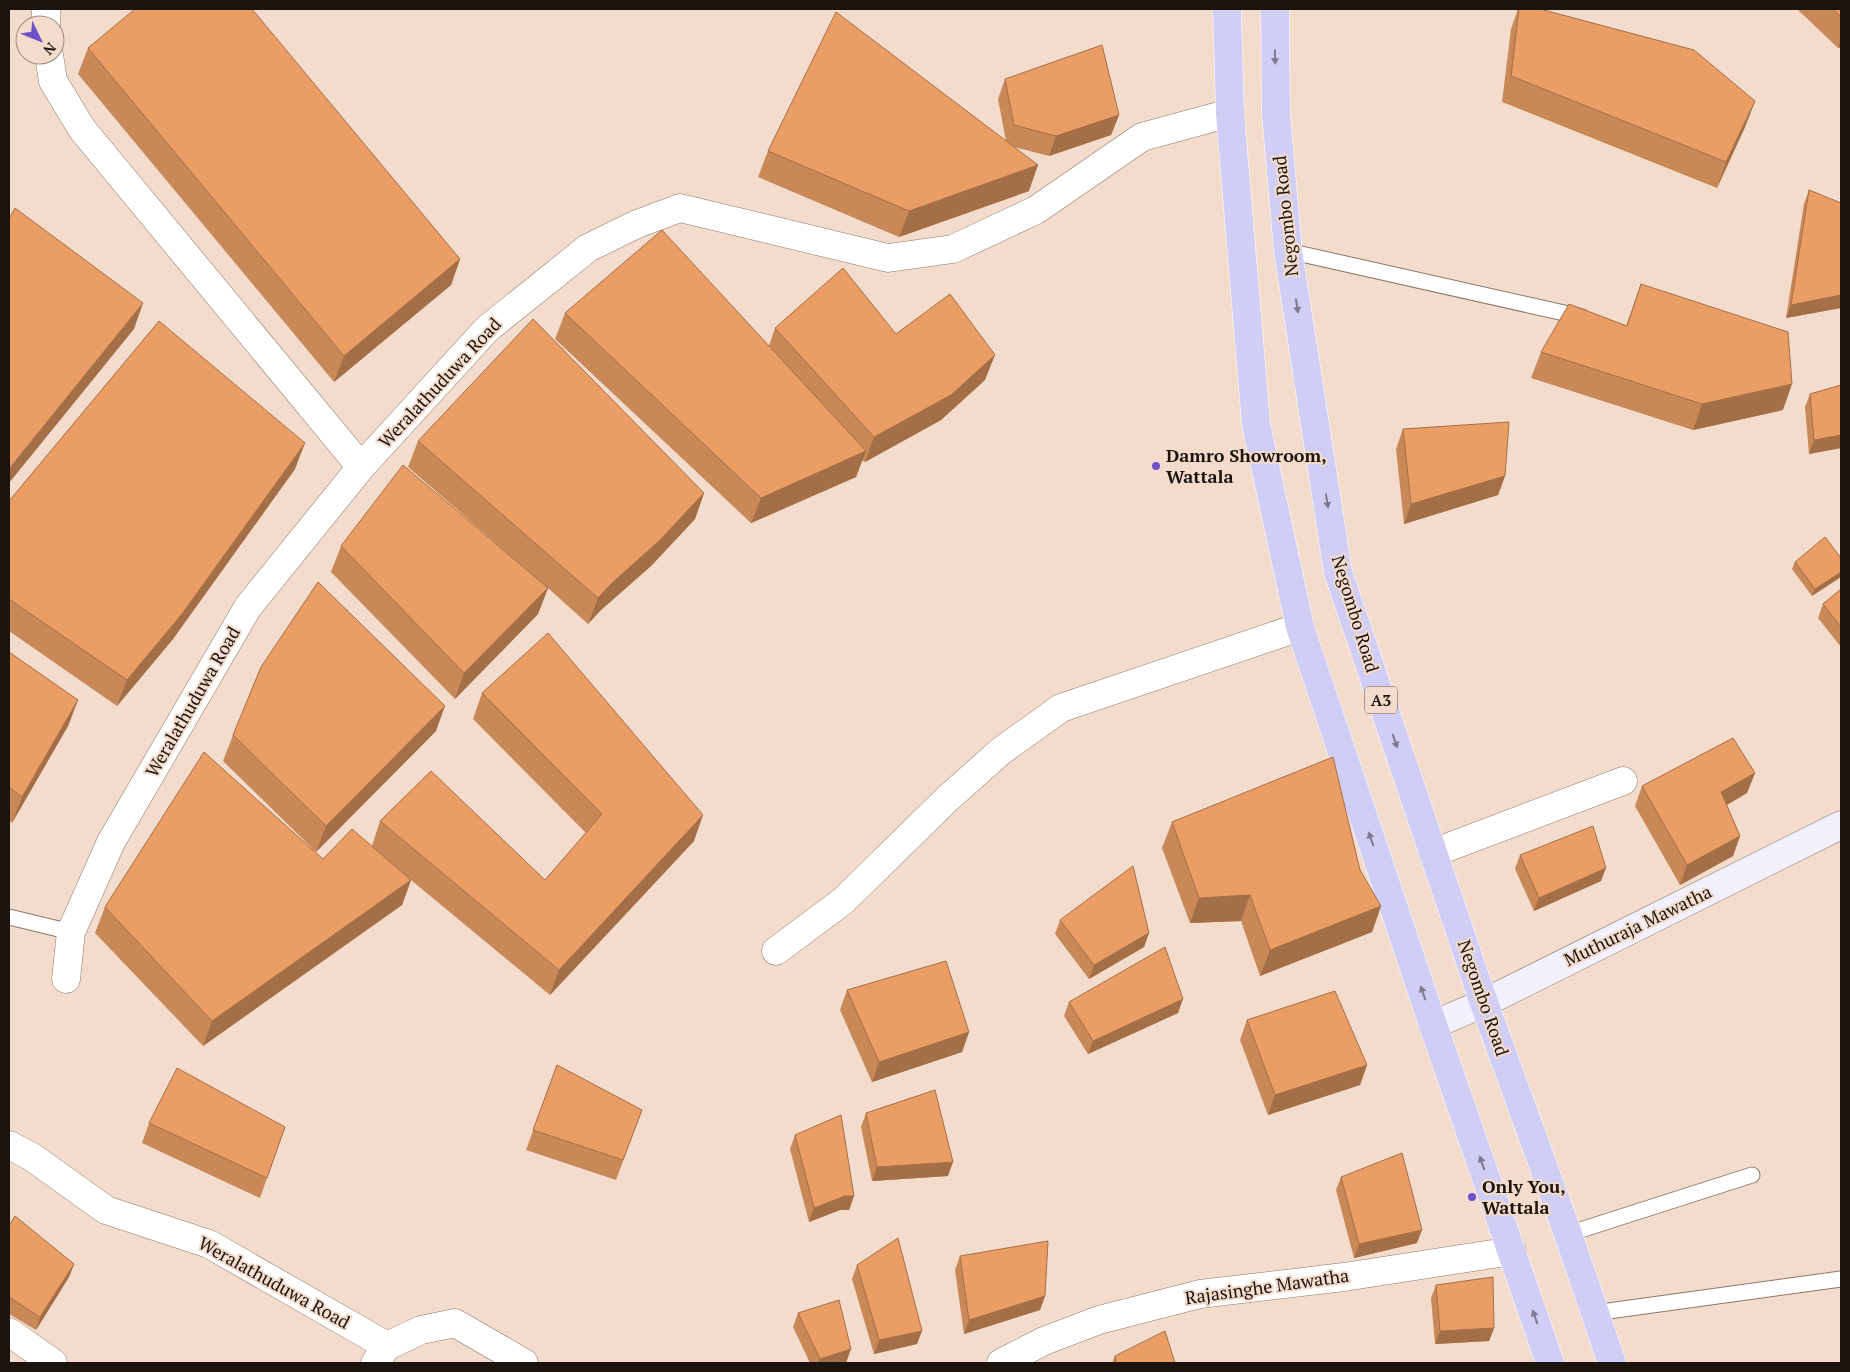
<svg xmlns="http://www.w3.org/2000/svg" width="1850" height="1372" font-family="'PT Serif',serif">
	<rect width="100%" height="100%" fill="#f3dccc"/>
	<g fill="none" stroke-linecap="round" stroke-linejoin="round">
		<g stroke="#8d786a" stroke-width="17">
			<g id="lane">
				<polyline points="1288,251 1582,317"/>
				<polyline points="9,917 71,932"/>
				<polyline points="1568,1234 1752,1175"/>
				<polyline points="1594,1313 1841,1279"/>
			</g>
		</g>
		<g stroke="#8d786a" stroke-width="29">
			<g id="street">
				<polyline points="46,9 46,25"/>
				<polyline points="49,55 53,81 82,129 361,467"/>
				<polyline points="1433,853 1623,781"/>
				<polyline points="776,951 843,901 946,800 1001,751 1061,708 1300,627"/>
				<polyline points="66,979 71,932 111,842 248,607 361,467 487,329 588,248 637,224 680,208 888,258 953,249 1036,210 1142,137 1230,113"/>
				<polyline points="9,1145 32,1157 106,1210 209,1244 387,1346 375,1363"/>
				<polyline points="9,1332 53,1363"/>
				<polyline points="387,1346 421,1330 455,1323 524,1363"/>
				<polyline points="1001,1363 1044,1341 1099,1320 1200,1294 1344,1277 1512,1251"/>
			</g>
		</g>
		<g stroke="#8d786a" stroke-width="29">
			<polyline id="secondary" points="1433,1025 1484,1003 1841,825"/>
		</g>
		<g stroke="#fff" stroke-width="29">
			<g id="highway">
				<polyline points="1227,9 1230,113 1256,424 1300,627 1433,1025 1550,1363"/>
				<polyline points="1275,9 1276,114 1288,251 1338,572 1484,1003 1568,1234 1612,1363"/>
			</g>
		</g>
		<use href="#lane" stroke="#fff" stroke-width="15"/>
		<use href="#street" stroke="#fff" stroke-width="28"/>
		<use href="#secondary" stroke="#f1f0fc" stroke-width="28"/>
		<use href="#highway" stroke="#d1cef6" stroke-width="28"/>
	</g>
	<g fill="#c98858">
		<polygon points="1518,9 1540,9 1755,101 1745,127 1717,188 1502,102 1511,29"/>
		<polygon points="1797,9 1841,9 1841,47 1838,48"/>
		<polygon points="88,48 460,259 451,285 334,382 78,74"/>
		<polygon points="1005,79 1119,115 1111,135 1049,156 1014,147 1029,191 899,237 758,177 768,151 1006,141 998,99"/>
		<polygon points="1809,190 1841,203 1841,308 1786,318 1804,204"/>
		<polygon points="1641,284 1783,410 1693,430 1531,378 1541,352 1626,326"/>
		<polygon points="565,313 769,346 775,328 896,334 985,380 941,420 865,462 862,460 856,477 751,523 555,339"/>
		<polygon points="1841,385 1841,448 1809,454 1805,407 1810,394"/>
		<polygon points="1403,429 1505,476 1498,495 1404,524 1396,449"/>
		<polygon points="418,441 704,493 695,519 651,566 601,610 588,624 548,588 538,614 455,699 331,572 341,546 544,585 408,467"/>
		<polygon points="295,469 173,639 117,706 9,631 9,501"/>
		<polygon points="1841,558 1812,596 1792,569 1795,562"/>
		<polygon points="1841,589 1841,647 1818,618 1823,604"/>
		<polygon points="9,652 78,700 68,726 12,823 9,820"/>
		<polygon points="482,693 694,841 550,995 411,880 402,905 203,1046 95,933 105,907 323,859 372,846 380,821 545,880 586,833 473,719"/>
		<polygon points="436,731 316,852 223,761 233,735"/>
		<polygon points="1755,773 1747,793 1727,805 1740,836 1733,856 1680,885 1635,806 1642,786"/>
		<polygon points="1172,822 1360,870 1381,906 1372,932 1260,976 1241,921 1190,923 1162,848"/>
		<polygon points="1520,855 1601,881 1534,911 1515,869"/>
		<polygon points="1060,920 1149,933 1144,947 1089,979 1055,934"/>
		<polygon points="847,990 969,1032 962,1052 872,1082 840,1010"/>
		<polygon points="1069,1002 1178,1013 1088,1054 1064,1016"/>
		<polygon points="1247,1020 1367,1065 1360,1085 1268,1115 1240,1040"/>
		<polygon points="557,1065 642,1110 616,1180 526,1150"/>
		<polygon points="866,1113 948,1176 872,1181 861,1127"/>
		<polygon points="149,1123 285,1127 260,1198 142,1143"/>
		<polygon points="795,1135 854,1196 849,1210 840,1210 809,1222 790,1149"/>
		<polygon points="1341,1177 1417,1243 1354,1258 1336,1190"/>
		<polygon points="9,1226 74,1264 69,1277 36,1330 9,1314"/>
		<polygon points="960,1256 1045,1296 1040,1310 964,1334 955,1270"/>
		<polygon points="857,1265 917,1344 874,1354 852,1279"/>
		<polygon points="1436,1285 1494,1328 1489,1341 1435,1344 1431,1298"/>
		<polygon points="798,1313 846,1363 810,1363 793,1327"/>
		<polygon points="1115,1356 1175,1363 1112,1363"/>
	</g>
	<g fill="#a46f47">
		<polygon points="1841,39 1841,47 1838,48"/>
		<polygon points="1755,101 1745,127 1717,188 1726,162"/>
		<polygon points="1119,115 1111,135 1049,156 1056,136"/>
		<polygon points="1038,165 1029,191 899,237 909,211"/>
		<polygon points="460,259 451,285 334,382 344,356"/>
		<polygon points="1841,295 1841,308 1786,318 1791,305"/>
		<polygon points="143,303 134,329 9,483 9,469"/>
		<polygon points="995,355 985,380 941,420 865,462 874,437"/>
		<polygon points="1792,384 1783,410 1693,430 1702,404"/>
		<polygon points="1841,435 1841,448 1809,454 1814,440"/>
		<polygon points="305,443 295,469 173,639 117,706 127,680"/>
		<polygon points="866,451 856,477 751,523 761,498"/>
		<polygon points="1505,476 1498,495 1404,524 1411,504"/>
		<polygon points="704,493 695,519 651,566 601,610 588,624 598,598 611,584"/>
		<polygon points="1841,572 1841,577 1812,596 1815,589"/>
		<polygon points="548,588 538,614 455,699 464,673"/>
		<polygon points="78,700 68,726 12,823 22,797"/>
		<polygon points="445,706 436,731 316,852 326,826"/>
		<polygon points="1755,773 1747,793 1714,812 1721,792"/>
		<polygon points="703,815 694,841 550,995 559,970"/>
		<polygon points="1740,836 1733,856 1680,885 1687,865"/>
		<polygon points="1606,868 1601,881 1534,911 1539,898"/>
		<polygon points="411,880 402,905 203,1046 212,1021"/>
		<polygon points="1250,895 1241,921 1190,923 1199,898"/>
		<polygon points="1381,906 1372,932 1260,976 1270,950"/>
		<polygon points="1149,933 1144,947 1089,979 1094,965"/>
		<polygon points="1183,999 1178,1013 1088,1054 1093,1041"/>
		<polygon points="969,1032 962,1052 872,1082 879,1062"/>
		<polygon points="1367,1065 1360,1085 1268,1115 1275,1095"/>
		<polygon points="953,1162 948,1176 872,1181 877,1167"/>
		<polygon points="845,1196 854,1196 849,1210 840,1210 809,1222 814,1208"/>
		<polygon points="1422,1230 1417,1243 1354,1258 1359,1244"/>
		<polygon points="74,1264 69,1277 36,1330 40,1317"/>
		<polygon points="1045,1296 1040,1310 964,1334 969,1320"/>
		<polygon points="1494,1328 1489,1341 1435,1344 1440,1331"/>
		<polygon points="922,1331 917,1344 874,1354 879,1340"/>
		<polygon points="851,1349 846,1363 818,1363 820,1359"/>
	</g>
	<g fill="#ea9e66" stroke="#a46f47">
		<polygon points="135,9 252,9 460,259 344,356 88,48"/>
		<polygon points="1519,9 1540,9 1694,50 1755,101 1726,162 1511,76"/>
		<polygon points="1833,9 1841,9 1841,17"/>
		<polygon points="836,12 1038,165 909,211 768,151"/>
		<polygon points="1102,45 1119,115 1056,136 1014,125 1005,79"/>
		<polygon points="1809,190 1841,203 1841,295 1791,305"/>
		<polygon points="15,208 143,303 9,469 9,219"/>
		<polygon points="662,230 866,451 761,498 565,313"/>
		<polygon points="843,268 896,334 950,294 995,355 951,395 874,437 775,328"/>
		<polygon points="1641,284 1788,332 1792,384 1702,404 1541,352 1569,304 1627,326"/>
		<polygon points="533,319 704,493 660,540 611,584 598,598 418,441"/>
		<polygon points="159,321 305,443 182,614 127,680 9,599 9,501"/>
		<polygon points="1841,385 1841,435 1814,440 1810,394"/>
		<polygon points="1509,422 1505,476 1411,504 1403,429"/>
		<polygon points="403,465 548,588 464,673 341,546"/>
		<polygon points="1825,537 1841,558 1841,572 1815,589 1795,562"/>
		<polygon points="318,582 445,706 326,826 233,735 261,667"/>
		<polygon points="1841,589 1841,627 1823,604"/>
		<polygon points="548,633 703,815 559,970 380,821 431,771 545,880 602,814 482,693"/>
		<polygon points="9,652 78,700 22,797 9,787"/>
		<polygon points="1733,738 1755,773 1721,792 1740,836 1687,865 1642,786"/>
		<polygon points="204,752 323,859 352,829 411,880 212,1021 105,907"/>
		<polygon points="1333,757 1360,870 1381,906 1270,950 1250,895 1199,898 1172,822"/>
		<polygon points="1593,826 1606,868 1539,898 1520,855"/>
		<polygon points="1133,866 1149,933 1094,965 1060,920"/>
		<polygon points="1165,947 1183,999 1093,1041 1069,1002"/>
		<polygon points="946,961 969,1032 879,1062 847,990"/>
		<polygon points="1335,991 1367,1065 1275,1095 1247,1020"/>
		<polygon points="557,1065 642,1110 623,1160 533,1130"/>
		<polygon points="177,1068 285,1127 267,1178 149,1123"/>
		<polygon points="935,1090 953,1162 877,1167 866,1113"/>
		<polygon points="841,1115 854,1196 845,1196 814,1208 795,1135"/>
		<polygon points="1402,1153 1422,1230 1359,1244 1341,1177"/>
		<polygon points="15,1216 74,1264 40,1317 9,1297 9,1226"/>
		<polygon points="898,1238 922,1331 879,1340 857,1265"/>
		<polygon points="1048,1241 1045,1296 969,1320 960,1256"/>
		<polygon points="1493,1277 1494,1328 1440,1331 1436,1285"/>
		<polygon points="839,1300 851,1349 820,1359 798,1313"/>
		<polygon points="1165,1331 1175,1363 1116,1363 1115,1356"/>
	</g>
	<defs><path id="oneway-solid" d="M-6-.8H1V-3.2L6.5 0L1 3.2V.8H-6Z" transform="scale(1.25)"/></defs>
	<g fill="#7f7a8e">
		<use href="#oneway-solid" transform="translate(1275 57) rotate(89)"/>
		<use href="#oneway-solid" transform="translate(1297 306) rotate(81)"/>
		<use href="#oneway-solid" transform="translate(1327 501) rotate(81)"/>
		<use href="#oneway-solid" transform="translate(1395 741) rotate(71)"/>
		<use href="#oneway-solid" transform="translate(1371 839) rotate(-109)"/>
		<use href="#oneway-solid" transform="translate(1423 993) rotate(-109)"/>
		<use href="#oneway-solid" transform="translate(1482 1163) rotate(-109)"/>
		<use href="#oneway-solid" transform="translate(1535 1317) rotate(-109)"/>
	</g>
	<g fill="#6b51cb" stroke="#f3dccc" stroke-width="2">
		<circle cx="1156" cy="466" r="5"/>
		<circle cx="1472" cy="1197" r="5"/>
	</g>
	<g text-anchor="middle" stroke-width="4" stroke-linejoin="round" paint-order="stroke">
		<rect fill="#f3dccc" stroke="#5c4f47" stroke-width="1" x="1365" y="686.5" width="32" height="27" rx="4"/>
		<g font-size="16" font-weight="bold" fill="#1b130e">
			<text x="1381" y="706">A3</text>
		</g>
		<g font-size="18" fill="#1b130e" stroke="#f3dccc">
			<text transform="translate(1286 216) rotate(-96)" y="6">Negombo Road</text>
			<text transform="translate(440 383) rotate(-47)" y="6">Weralathuduwa Road</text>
			<text transform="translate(1355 614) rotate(73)" y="6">Negombo Road</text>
			<text transform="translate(193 702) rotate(-60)" y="6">Weralathuduwa Road</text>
			<text transform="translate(1638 926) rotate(-26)" y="6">Muthuraja Mawatha</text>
			<text transform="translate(1483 998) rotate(71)" y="6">Negombo Road</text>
			<text transform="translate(274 1283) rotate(29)" y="6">Weralathuduwa Road</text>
			<text transform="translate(1267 1287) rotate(-8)" y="6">Rajasinghe Mawatha</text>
		</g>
		<g font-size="18" font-weight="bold" fill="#1b130e" stroke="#f3dccc" text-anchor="start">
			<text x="1166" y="462">Damro Showroom,<tspan x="1166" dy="21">Wattala</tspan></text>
			<text x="1482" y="1193">Only You,<tspan x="1482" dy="21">Wattala</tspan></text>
		</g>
	</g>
	<rect width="1850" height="1372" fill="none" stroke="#1b130e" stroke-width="20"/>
	<g transform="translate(40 40) rotate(133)"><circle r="24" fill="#f3dccc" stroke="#9d8c80"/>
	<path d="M0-4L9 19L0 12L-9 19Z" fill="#6b51cb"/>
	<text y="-8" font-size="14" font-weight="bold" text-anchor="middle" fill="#1b130e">N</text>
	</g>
</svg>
